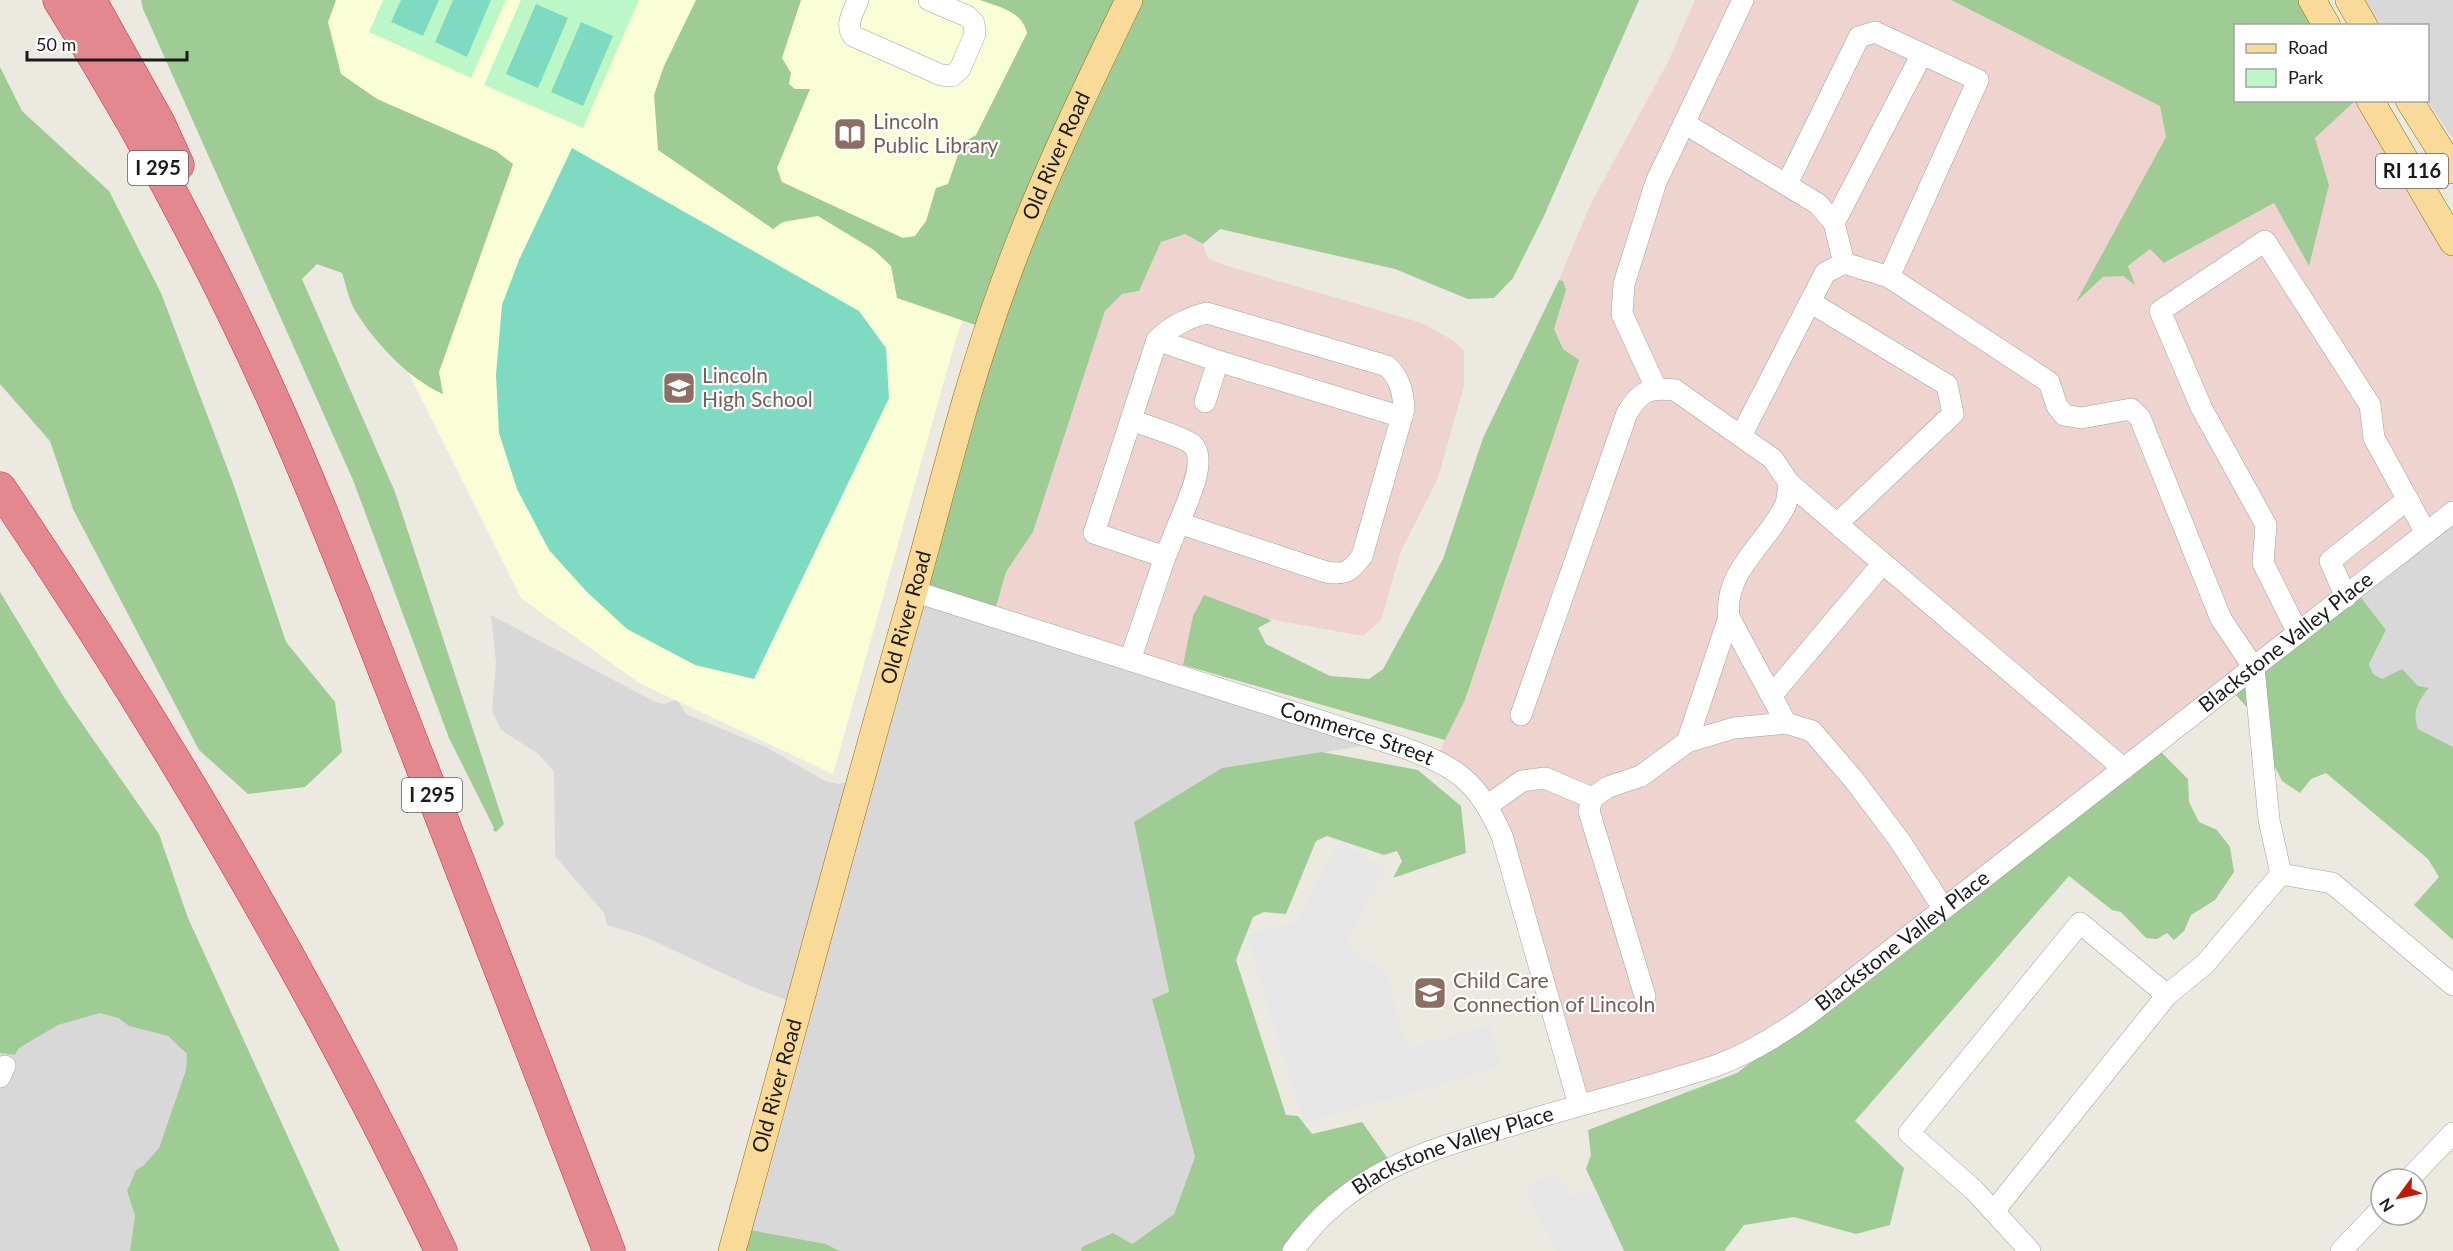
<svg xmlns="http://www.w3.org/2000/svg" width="2453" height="1251" font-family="Lato,sans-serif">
	<rect width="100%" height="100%" fill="#eceae0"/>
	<g fill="#d9d8d8">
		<polygon points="2360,0 2453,0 2453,139 2427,101 2428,26 2377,25"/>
		<polygon points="2453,515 2453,747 2418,729 2415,719 2418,700 2429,689 2382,679 2373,674 2369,664 2386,630 2359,595"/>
		<polygon points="917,598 1389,742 1222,768 1135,822 1169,992 1152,999 1195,1157 1174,1214 1131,1244 1082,1247 1081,1251 840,1251 826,1244 745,1229 794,1003 750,986 643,936 607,925 604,913 555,856 554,771 537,753 501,730 492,711 496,663 491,615 655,702 664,704 677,699 686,714 766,747 825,781 839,784 866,779"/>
		<polygon points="100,1012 118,1018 129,1026 168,1036 187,1054 186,1070 159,1148 144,1165 136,1170 127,1191 135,1216 130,1251 0,1251 0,1053 15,1055 19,1048 58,1025"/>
	</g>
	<g fill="#eed3cf">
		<polygon points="1695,0 1951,0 2160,105 2166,137 2078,300 2103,277 2123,276 2134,284 2128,266 2150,249 2165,263 2274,203 2308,265 2329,185 2315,138 2355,101 2378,101 2453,232 2453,515 1748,1054 1585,1104 1495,803 1435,760 1465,700 1579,360 1563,349 1554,329 1566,290 1563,281 1559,280 1591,203 1668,62"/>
		<polygon points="1185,234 1203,244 1208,258 1224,265 1422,323 1454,341 1464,351 1464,386 1438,478 1401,551 1381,620 1363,636 1268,619 1188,645 1181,672 994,614 1006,572 1033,532 1105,311 1122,294 1139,291 1161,242"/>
	</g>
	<polygon fill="#fafed7" points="317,0 1102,0 989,243 955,342 833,774 639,683 521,598 387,329"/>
	<g fill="#9fcb95">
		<path d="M141 0H336L328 22 341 74 377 99 496 151 513 164 439 372 443 394C409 379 376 344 356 312 349 301 346 285 342 273L317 264 302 279 395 492 504 824 496 832 493 830 494 828 449 738 353 480 143 9Z"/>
		<path d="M696 0H801L782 58 791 73 789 84 795 89H810L777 168 782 182 903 238 915 236 926 221 936 188 948 184 962 143 976 135 1027 33C1022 11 999 7 980 0H1639L1543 218 1513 278 1494 298 1468 299 1395 269 1220 229 1203 244 1185 234 1161 242 1139 291 1122 294 1105 311 1033 532 1006 572 994 614 920 595 993 331 897 298 891 266 874 250 818 216 783 222 773 229 658 150 654 95 664 66Z"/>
		<polygon points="1951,0 2320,0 2335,25 2236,26 2236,100 2355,101 2315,138 2329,185 2309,266 2274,203 2164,263 2150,249 2128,266 2135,285 2123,276 2103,277 2076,302 2166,137 2160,106"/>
		<polygon points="0,67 22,111 109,191 161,293 233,483 286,642 335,702 342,752 305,787 248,794 199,750 73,509 50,441 0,384"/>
		<polygon points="1559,280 1563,281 1566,290 1554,329 1563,349 1579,360 1465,700 1445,740 1183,665 1193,616 1204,595 1268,619 1271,621 1258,628 1266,644 1330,676 1369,679 1383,669 1443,559 1483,438"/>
		<polygon points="0,592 65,699 159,834 188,918 340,1251 130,1251 135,1216 127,1191 136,1170 144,1165 159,1148 186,1070 187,1054 168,1036 129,1026 118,1018 100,1013 58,1025 19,1048 15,1055 0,1053"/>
		<path d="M2359 595 2386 630 2369 664 2373 674 2382 679 2402 669 2418 686 2429 688C2418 701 2412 712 2418 729L2453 747V940L2414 905 2439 877 2428 859 2326 773 2311 779 2300 793 2282 781 2271 759 2264 726 2233 692Z"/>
		<polygon points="2157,748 2188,779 2189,802 2199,822 2217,830 2230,847 2234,872 2215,900 2191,915 2184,931 2174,940 2167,933 2157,939 2146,938 2121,912 2112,910 2069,876 1855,1121 1904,1168 1890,1225 1856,1234 1794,1217 1744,1225 1724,1251 1624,1251 1586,1169 1591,1155 1588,1130 1737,1073"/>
		<polygon points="1322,752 1418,770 1461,806 1466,853 1393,878 1402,861 1397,851 1384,855 1327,836 1316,841 1286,914 1264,912 1253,917 1236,960 1286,1115 1298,1116 1312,1134 1362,1122 1393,1166 1351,1196 1303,1251 1081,1251 1082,1247 1113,1233 1132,1244 1174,1214 1195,1157 1152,999 1169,992 1134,822 1222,768"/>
		<polygon points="745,1229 826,1244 840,1251 736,1251"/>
	</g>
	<g fill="#bcf8c7">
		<polygon points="383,0 506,0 471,78 369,32"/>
		<polygon points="521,0 639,0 583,128 484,85"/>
	</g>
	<g fill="#7edbc1">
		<polygon points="401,0 439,0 423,36 391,22"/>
		<polygon points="453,0 491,0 467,57 435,42"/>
		<polygon points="536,4 568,18 538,88 506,74"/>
		<polygon points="581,22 613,36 583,106 551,92"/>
		<polygon points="572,148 859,311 886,348 889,398 754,679 695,665 627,629 586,591 549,550 517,489 499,433 496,375 502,305 519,260"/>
	</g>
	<g fill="#e7e7e7">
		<polygon points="1339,840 1386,869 1347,944 1391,978 1389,984 1408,1048 1490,1025 1502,1066 1407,1095 1303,1122 1246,934 1295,922"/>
		<polygon points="1553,1172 1573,1197 1594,1187 1624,1251 1556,1251 1524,1189"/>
	</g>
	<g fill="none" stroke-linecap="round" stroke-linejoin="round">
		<g stroke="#a2a2a2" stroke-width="22">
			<g id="minor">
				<path d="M858 0C853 13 845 24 853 36L941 75 952 76 960 69 975 34 974 23 967 16 929 0"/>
				<polyline points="1684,123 1818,204 1834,223 1844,263"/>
				<polyline points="1787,184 1859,37 1875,32 1978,80 1889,277"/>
				<polyline points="1834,223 1922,54"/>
				<polyline points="1810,302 1947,385 1953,414 1837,524"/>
				<polyline points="1157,340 1218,361 1205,402"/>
				<polyline points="1218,361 1402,417"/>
				<polyline points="1656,388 1622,314 1624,284 1656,182 1743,0"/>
				<path d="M1131 420C1144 425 1184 437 1192 444 1209 460 1186 504 1179 523"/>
				<polyline points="1741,436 1825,273 1844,263 1889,277 2049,382 2057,406 2064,415 2081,418 2131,409 2140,418 2221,619 2254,668 2269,820 2281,874"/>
				<polyline points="1789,483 2124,769"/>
				<path id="s1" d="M913 591 1402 747C1457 767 1478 781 1502 836L1579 1105"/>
				<polyline points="2346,597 2330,561 2408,499"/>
				<polyline points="2298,633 2263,563 2266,525 2202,409 2160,311 2265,241 2370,405 2374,438 2426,533"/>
				<path d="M1130 660 1165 557 1094 533 1157 340C1170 327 1189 317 1207 313L1387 366C1400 378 1403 392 1404 409L1362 556C1350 572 1346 575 1326 572L1179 523 1165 557"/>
				<polyline points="1772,695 1883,563"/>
				<path d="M1521 715 1627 413C1640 391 1650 387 1675 390L1773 459 1789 483C1788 490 1788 500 1785 506 1767 543 1723 572 1729 617L1786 723"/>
				<polyline points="1687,742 1729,617"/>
				<polyline points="1487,806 1522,781 1545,778 1592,798"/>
				<polyline points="2281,874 2332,883 2453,985"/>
				<polyline points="1645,996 1589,811 1592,798 1608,787 1641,776 1687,742 1734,728 1786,723 1812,731 1854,780 1900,841 1943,908"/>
				<polyline points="0,1077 5,1066"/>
				<polyline points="2409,1179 2453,1133"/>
				<polyline points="1994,1211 2167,995 2205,964 2281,874"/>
				<path id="s2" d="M1293 1251C1349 1172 1425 1151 1513 1125 1581 1104 1651 1087 1718 1065 1752 1052 1781 1034 1810 1013L2453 512"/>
				<polyline points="2030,1251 1974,1190 1909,1133 2080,923 2167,995"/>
				<polyline points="2341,1251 2381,1209"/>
			</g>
		</g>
		<g stroke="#8f7003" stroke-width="28">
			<g id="major">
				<polyline points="2312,0 2327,26"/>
				<polyline points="2349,0 2364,26"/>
				<polyline points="2370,100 2453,242"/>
				<polyline points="2409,100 2453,170"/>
				<path id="s3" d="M732 1251C792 1034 849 817 911 601 941 493 967 383 1006 278 1041 182 1085 91 1129 0"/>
			</g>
		</g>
		<g stroke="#d1264e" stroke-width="33">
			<g id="highway">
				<path d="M59 0C142 132 216 270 279 412 329 525 373 642 418 757 482 922 545 1086 609 1251"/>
				<polyline points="90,0 159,123 178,165"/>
				<path d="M0 488C165 732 314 985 441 1251"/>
			</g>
		</g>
		<use href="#minor" stroke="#fff" stroke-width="21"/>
		<use href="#major" stroke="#fada98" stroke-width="27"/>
		<use href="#highway" stroke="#e4888f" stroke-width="32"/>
	</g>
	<defs>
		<g id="library-square" transform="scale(1.725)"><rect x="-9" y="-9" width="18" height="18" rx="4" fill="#8d6e63" stroke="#fff"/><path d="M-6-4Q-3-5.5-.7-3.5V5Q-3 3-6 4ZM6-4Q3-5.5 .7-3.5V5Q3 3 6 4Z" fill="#fff"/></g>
		<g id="school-square" transform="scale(1.725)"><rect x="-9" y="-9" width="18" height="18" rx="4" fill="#8d6e63" stroke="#fff"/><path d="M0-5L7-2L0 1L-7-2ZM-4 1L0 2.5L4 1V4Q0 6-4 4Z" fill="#fff"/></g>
	</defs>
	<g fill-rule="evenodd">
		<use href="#library-square" x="850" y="134"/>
		<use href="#school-square" x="679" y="388"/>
		<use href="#school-square" x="1430" y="993"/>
	</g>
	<g text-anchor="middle" stroke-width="4.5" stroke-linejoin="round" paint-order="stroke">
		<g fill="#fff" stroke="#5f5f5f" stroke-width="1.5">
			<rect x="128" y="151" width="60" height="34" rx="4.5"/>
			<rect x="2376" y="154" width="72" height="34" rx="4.5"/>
			<rect x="402" y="778" width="60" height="34" rx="4.5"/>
		</g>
		<g font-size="20" font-weight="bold" fill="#1b1b1b">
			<text x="158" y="175">I 295</text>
			<text x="2412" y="178">RI 116</text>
			<text x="432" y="802">I 295</text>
		</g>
		<g font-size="21" fill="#785e54" stroke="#fff" text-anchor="start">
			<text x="873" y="129">Lincoln<tspan x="873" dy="24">Public Library</tspan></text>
			<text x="702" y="383">Lincoln<tspan x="702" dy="24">High School</tspan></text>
			<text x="1453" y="988">Child Care<tspan x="1453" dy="24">Connection of Lincoln</tspan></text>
		</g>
		<g font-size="21" fill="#1b1b1b" stroke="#fff">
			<text dy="7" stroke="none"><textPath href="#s3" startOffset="1143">Old River Road</textPath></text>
			<text dy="7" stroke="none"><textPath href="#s3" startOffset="657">Old River Road</textPath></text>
			<text dy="7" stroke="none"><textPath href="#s2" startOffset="1182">Blackstone Valley Place</textPath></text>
			<text dy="7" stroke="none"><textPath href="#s1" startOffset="466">Commerce Street</textPath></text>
			<text dy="7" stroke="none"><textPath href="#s2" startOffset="696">Blackstone Valley Place</textPath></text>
			<text dy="7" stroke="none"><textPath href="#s3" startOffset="171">Old River Road</textPath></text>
			<text dy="7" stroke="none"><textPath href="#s2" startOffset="194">Blackstone Valley Place</textPath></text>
		</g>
	</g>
	<rect x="2234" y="24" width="195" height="78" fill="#ffffff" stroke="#a4a4a4" stroke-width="1.5"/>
	<rect x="2246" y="44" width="30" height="9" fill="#fada98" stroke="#a4a4a4" stroke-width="1.5"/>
	<text x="2288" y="54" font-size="18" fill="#1b1b1b">Road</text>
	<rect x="2246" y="69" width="30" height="18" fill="#bcf8c7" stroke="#a4a4a4" stroke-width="1.5"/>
	<text x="2288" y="84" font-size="18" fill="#1b1b1b">Park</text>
	<g transform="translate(2399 1197) rotate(237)"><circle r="28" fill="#ffffff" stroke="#a4a4a4" stroke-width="1.5"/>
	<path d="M0-4.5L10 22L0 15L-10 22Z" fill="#c21804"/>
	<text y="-9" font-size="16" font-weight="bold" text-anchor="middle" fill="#1b1b1b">N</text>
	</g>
	<path d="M27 51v9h160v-9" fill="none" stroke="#1b1b1b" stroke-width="3"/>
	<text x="36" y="51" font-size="18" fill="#1b1b1b" stroke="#ffffff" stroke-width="4.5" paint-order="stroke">50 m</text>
</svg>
